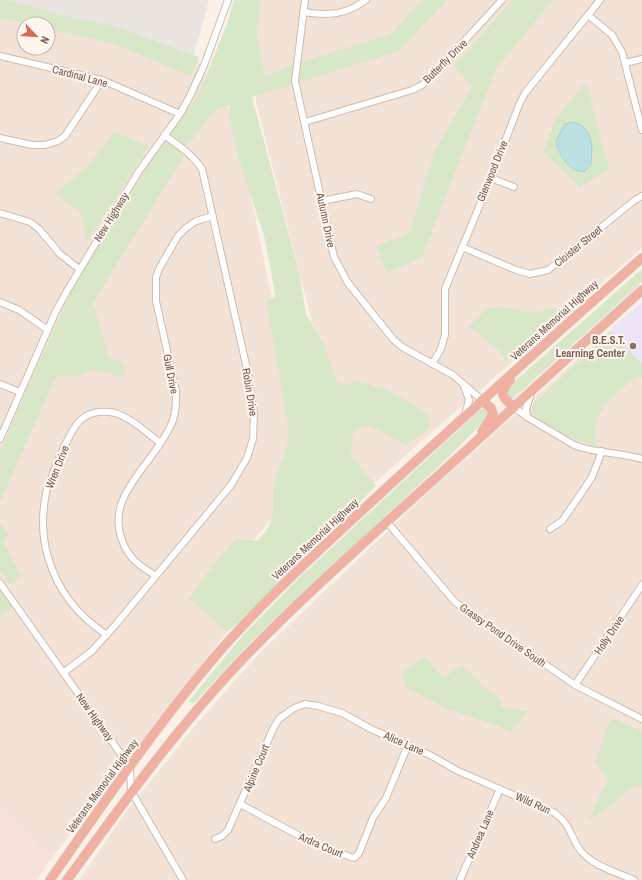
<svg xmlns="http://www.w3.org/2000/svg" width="642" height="880" font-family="'Archivo Narrow',sans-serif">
	<rect width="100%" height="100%" fill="#fbf1e7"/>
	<g fill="#f2e3d6" fill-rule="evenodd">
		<polygon points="260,0 642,0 642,248 357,498 256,102 257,38"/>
		<path d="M0 9 194 55 235 118 304 456 279 510 203 599 232 625 50 861 0 806ZM24 24H48V48H24Z"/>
		<polygon points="642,302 642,880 79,880 128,809 157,773 200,720 259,654 437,484"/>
	</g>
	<polygon fill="#fae2dc" points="0,806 50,861 37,880 0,880"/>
	<polygon fill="#ebe5e1" points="0,0 209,0 194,55 0,9"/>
	<polygon fill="#eee4f7" points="642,302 642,365 610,331"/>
	<g fill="#d7e7c7" fill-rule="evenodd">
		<polygon points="0,0 8,0 70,17 114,26 199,57 191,76 114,44 48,29 48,24 27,24 0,18"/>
		<path d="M234 0H260L257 38 265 76 294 65 291 80 293 85 252 97 299 272 306 314 323 343 337 382 348 385 357 381 364 382 375 387 384 388 421 409 429 418 430 423 429 429 406 445 378 430 364 425 353 434 351 456 376 486 236 625 227 632 189 598 214 564 236 539 257 541C281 518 269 509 275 481 277 471 282 461 285 452 287 445 288 437 289 430L266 301 275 296 272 276 264 236 238 156 229 118 230 105 215 110 187 146 172 135 171 132 198 96 227 24Z"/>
		<polygon points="422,0 447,0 399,51 300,82 298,78 301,62 391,34"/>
		<polygon points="512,0 553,0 496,69 422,257 387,273 376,246 410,233 434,152 472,87 454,66"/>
		<path d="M586 82 609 170 580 187 543 152 556 118ZM574 122C577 123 581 124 583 126 594 135 592 152 591 164Z"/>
		<polygon points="114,132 149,146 113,203 85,244 86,235 81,213 55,194 89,165"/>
		<polygon points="165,142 168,142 184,156 91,306 94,306 109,358 122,361 126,373 122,377 94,370 79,376 56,376 0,502 0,452 39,362 74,286 161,145"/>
		<polygon points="642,269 642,282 514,398 511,399 505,391 506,389"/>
		<polygon points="503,307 530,313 558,308 556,318 505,361 501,353 469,326 483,312 490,308"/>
		<path d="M610 331 642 364V378L637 377C620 389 602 402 596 423 594 430 596 439 596 446L565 436 530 412 534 404Z"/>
		<polygon points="486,407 490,409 486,420 473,432 453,453 250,643 194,703 188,702 244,634 300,577 481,409"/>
		<polygon points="0,523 8,534 4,543 21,577 10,584 0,571"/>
		<polygon points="0,589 13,606 0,618"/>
		<polygon points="424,657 429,661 443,678 462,665 488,691 499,697 503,708 528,711 511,732 498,726 448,709 407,688 402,673"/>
		<polygon points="611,718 642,731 642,787 633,786 616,802 588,821 608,778 595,763"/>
	</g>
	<path fill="#bde1e3" stroke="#a4d1d4" d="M574 122 583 126 589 134 592 147 591 164 584 172C568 171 559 155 556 141L565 124Z"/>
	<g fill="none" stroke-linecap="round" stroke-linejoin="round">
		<g stroke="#cebbb1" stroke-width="8">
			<g id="minor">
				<polyline points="305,0 295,81 334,257 348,283 393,339 402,347 453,375 482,400"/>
				<path d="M303 12C329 16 345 15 366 0"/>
				<polyline points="588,15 612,35 622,52 642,130"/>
				<polyline points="0,56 102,80 180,114"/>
				<polyline points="625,63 642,59"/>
				<polyline points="305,122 412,90 422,85 435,73 502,0"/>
				<polyline points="0,138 32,145 45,145 58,141 65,136 73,124 102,80"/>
				<polyline points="491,178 514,187"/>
				<polyline points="322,201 357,194 371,199"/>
				<polyline points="0,213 30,222 39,229 60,254 79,269"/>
				<polyline points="462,247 516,270 530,274 548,270 635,200 642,196"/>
				<polyline points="0,302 19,310 48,330"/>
				<polyline points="432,364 441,349 445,335 445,289 491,178 519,105 525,93 600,0"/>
				<polyline points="0,384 20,392"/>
				<polyline points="464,386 469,400 465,415"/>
				<path d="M514 407 527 417 574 445C596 454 620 452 642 459"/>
				<polyline points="527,417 526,409 531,393"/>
				<polyline points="0,439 56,311 67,291 139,171 180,114 190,96 205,63 228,0"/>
				<polyline points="387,522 455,602 575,685 642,719"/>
				<polyline points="550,529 562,521 578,498 592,477 602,451"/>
				<path d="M156 576C148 571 140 566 134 560 118 543 114 517 124 497 136 472 158 452 170 427 176 416 176 404 176 391L156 301V277L160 267 178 236 186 228 196 221 213 216"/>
				<polyline points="0,583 130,767 131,791 183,880"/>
				<path d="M107 635C77 615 58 591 48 557 42 537 42 513 46 493 47 488 50 482 52 476 59 459 66 439 77 424 79 421 83 418 86 416 93 412 101 411 109 412 126 413 147 433 160 443"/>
				<path d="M63 673 92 651 117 623 231 485 247 458 253 439 254 413 247 369 202 169C192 154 178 145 164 135"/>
				<polyline points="575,685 642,585"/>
				<polyline points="240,804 309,841 330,850 354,858 359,853 373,818 386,798 408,745"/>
				<path d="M215 839 222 836 228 830 274 727 279 719 294 708 305 704 318 706 342 713 371 729 430 755 458 771 555 813C570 825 569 832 578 847 589 865 616 872 634 880"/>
				<polyline points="460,880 500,789"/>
			</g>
		</g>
		<g stroke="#d8d0cd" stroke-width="10">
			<g id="highway">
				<path d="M510 380C499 394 501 396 514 407"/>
				<polyline points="482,432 493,414 491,408 482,400"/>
				<path d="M50 880C106 800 161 718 226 644 278 586 337 534 394 481 476 406 558 331 642 258"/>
				<path d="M67 880C121 806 174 732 237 665 295 604 358 548 421 491 495 425 568 357 642 290"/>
			</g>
		</g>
		<use href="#minor" stroke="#fff" stroke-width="6"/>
		<use href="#highway" stroke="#f0b1a3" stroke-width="9"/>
	</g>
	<circle fill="#8d6e63" stroke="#fef6ee" stroke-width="1.5" cx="633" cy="346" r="4"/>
	<g text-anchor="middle" stroke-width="4" stroke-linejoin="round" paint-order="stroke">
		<g font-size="11" fill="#73574e" stroke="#fef6ee">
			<text transform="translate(445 61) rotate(-45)" y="4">Butterfly Drive</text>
			<text transform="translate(80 76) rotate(15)" y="4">Cardinal Lane</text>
			<text transform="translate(492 171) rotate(-68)" y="4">Glenwood Drive</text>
			<text transform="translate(111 217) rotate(-58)" y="4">New Highway</text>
			<text transform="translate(326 220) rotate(78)" y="4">Autumn Drive</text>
			<text transform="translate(578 246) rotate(-39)" y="4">Cloister Street</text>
			<text transform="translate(554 320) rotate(-42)" y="4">Veterans Memorial Highway</text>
			<text transform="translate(171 374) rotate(79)" y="4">Gull Drive</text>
			<text transform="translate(250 392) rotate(81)" y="4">Robin Drive</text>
			<text transform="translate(57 467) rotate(-68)" y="4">Wren Drive</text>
			<text transform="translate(315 539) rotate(-43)" y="4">Veterans Memorial Highway</text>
			<text transform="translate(503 635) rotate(35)" y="4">Grassy Pond Drive South</text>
			<text transform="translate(609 635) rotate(-56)" y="4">Holly Drive</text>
			<text transform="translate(95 717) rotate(54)" y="4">New Highway</text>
			<text transform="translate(404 743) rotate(24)" y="4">Alice Lane</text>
			<text transform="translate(256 768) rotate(-67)" y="4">Alpine Court</text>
			<text transform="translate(102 786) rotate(-54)" y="4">Veterans Memorial Highway</text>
			<text transform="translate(533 803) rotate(24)" y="4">Wild Run</text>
			<text transform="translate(480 834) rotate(-66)" y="4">Andrea Lane</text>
			<text transform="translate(321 845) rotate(23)" y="4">Ardra Court</text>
		</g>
		<g font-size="11" font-weight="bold" fill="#785e54" stroke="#fef6ee" text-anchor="end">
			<text x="625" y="344">B.E.S.T.<tspan x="625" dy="13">Learning Center</tspan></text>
		</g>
	</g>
	<g transform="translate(36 36) rotate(115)"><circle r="19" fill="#fef6ee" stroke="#c6b6ae"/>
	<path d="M0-3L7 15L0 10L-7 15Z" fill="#da6857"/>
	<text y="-6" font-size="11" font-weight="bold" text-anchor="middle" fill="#73574e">N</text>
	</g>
</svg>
